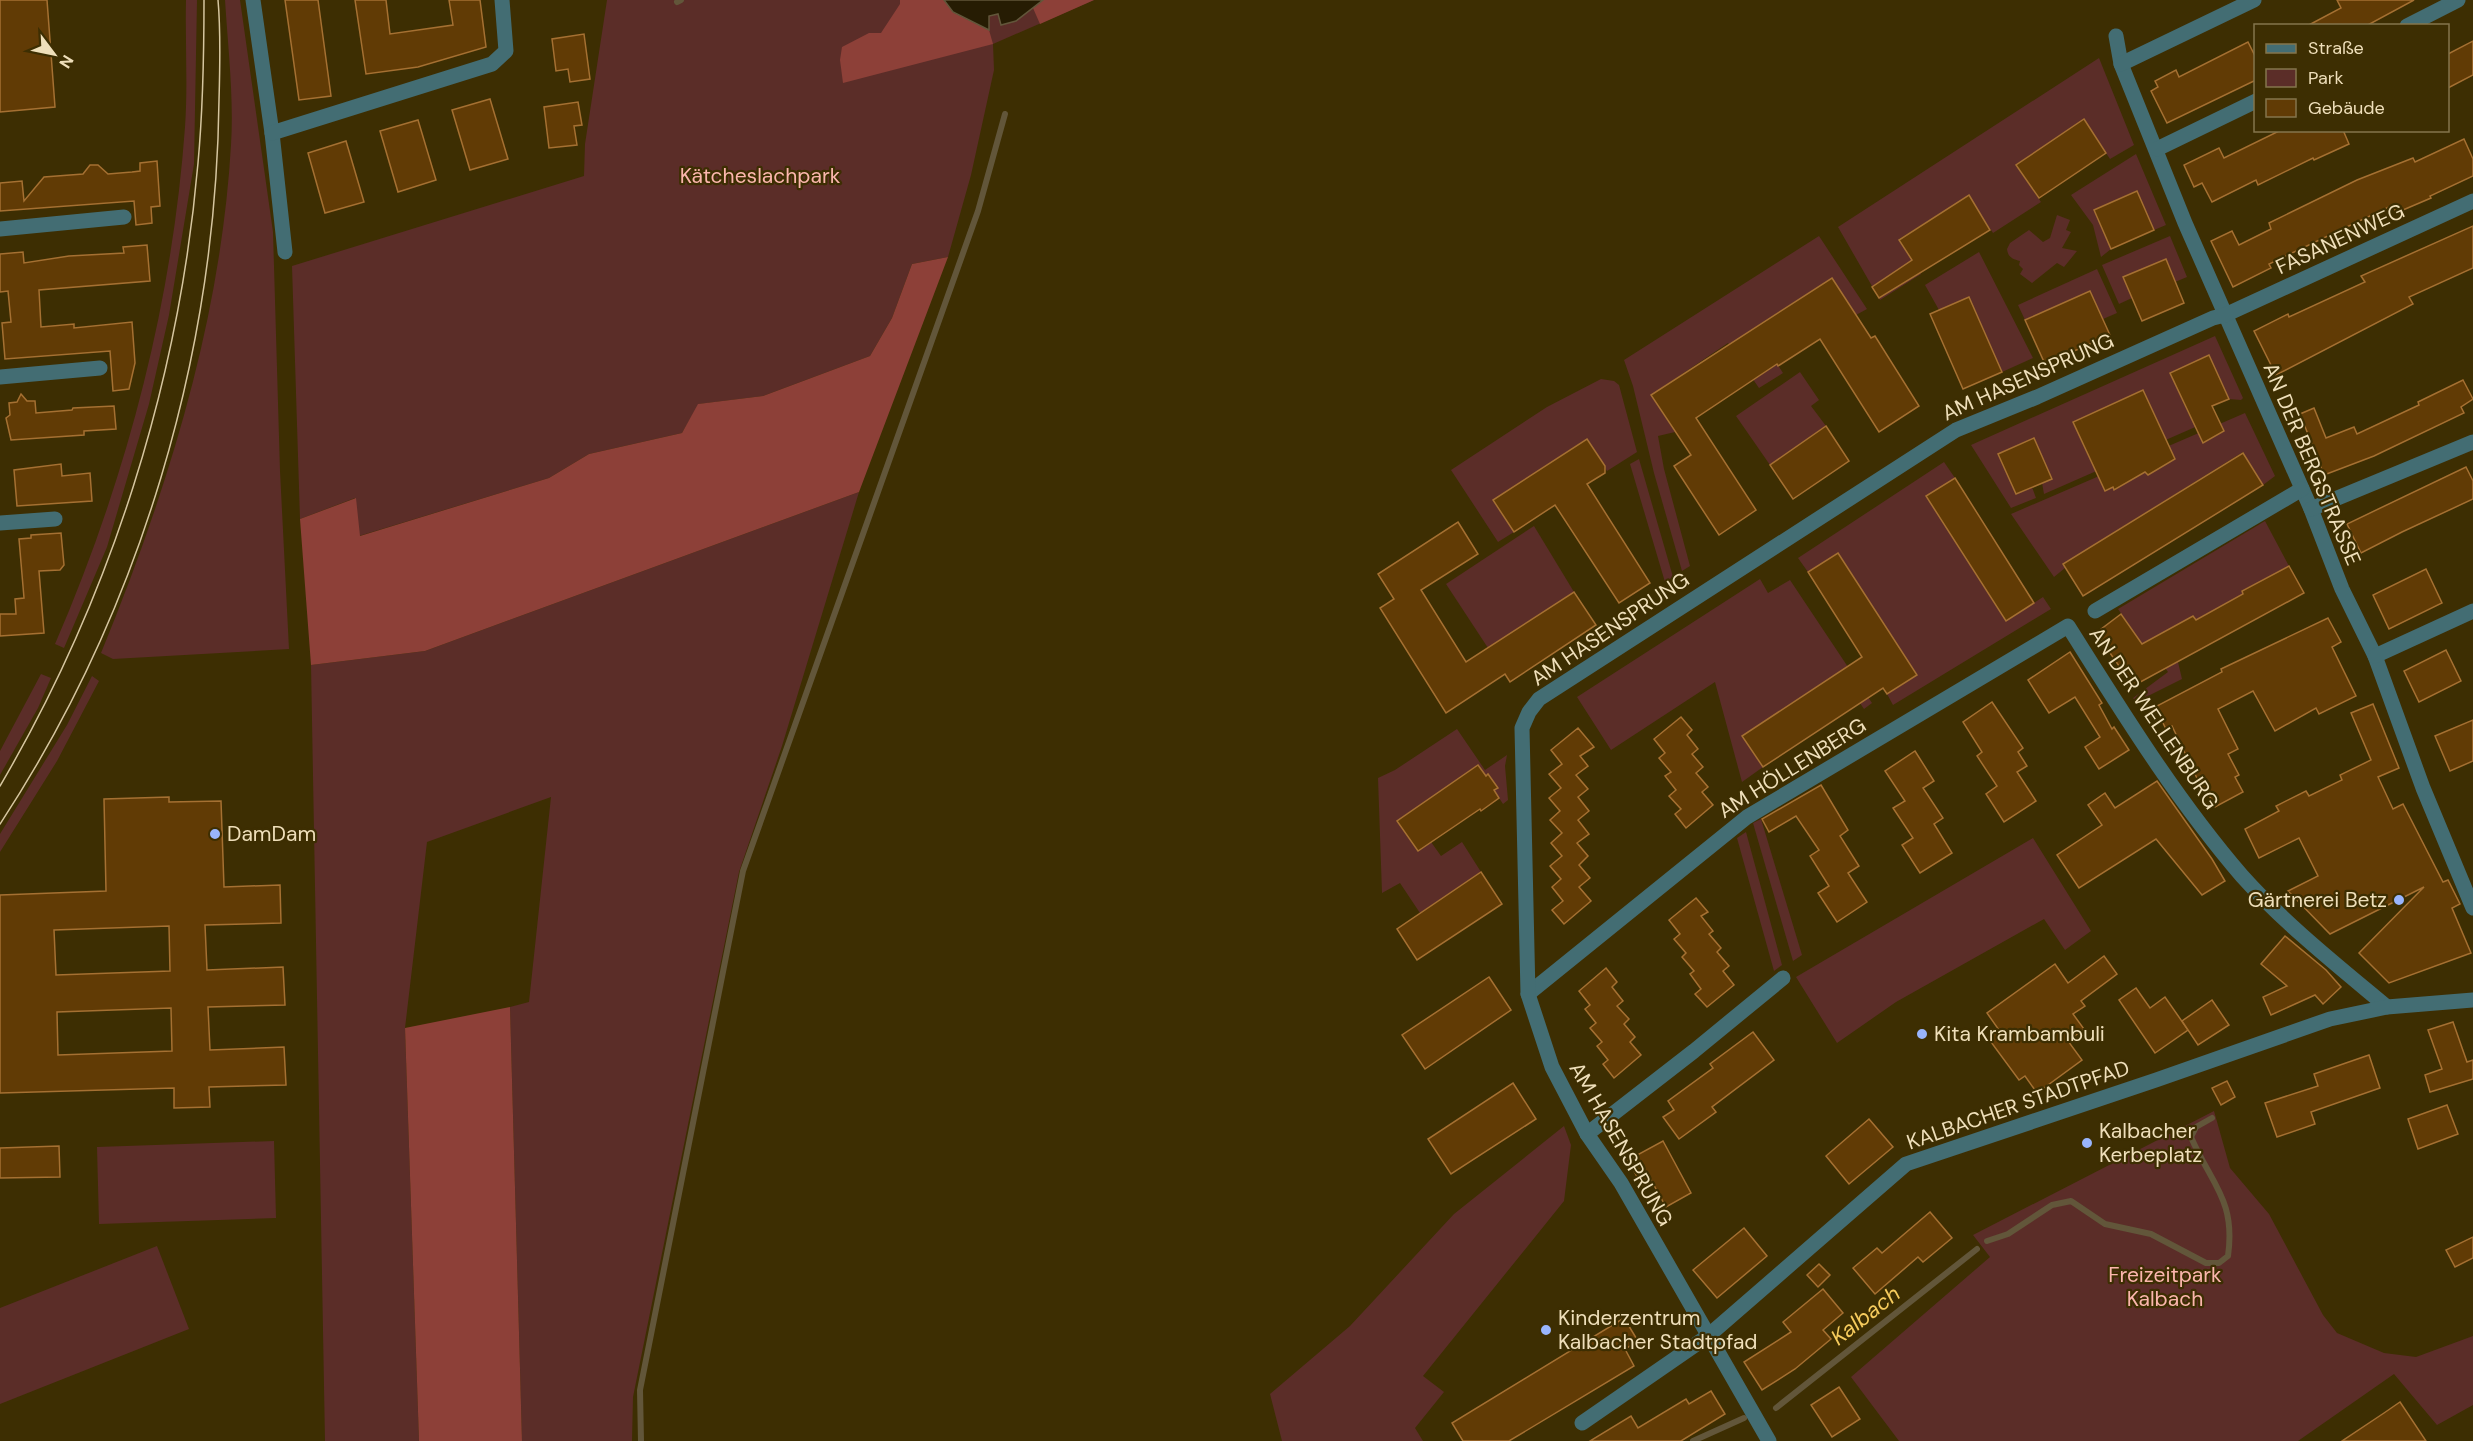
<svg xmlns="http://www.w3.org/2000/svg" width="2473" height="1441" font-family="'DM Sans',sans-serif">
	<rect width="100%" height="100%" fill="#3d2e02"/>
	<g fill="#5b2d28">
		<path d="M186 0H197L194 164 169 315 149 404 107 547 64 648 55 644C126 480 172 306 185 127 188 85 185 42 186 0Z"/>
		<path d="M225 0H240L273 232 280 471 289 649 113 659 101 653C167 492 221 320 231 145 234 98 228 48 225 0Z"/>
		<polygon points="607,0 1094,0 993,44 994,70 971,175 948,257 912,264 892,318 870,356 763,396 699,404 682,433 589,454 549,478 359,536 355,498 300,519 292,266 584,176 585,144"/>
		<polygon points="2099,58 2134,145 2110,159 2084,120 2016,165 2041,202 1993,233 1968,196 1899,239 1921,274 1880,300 1838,227"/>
		<polygon points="2136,154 2166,225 2154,230 2136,191 2094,210 2111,249 2101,257 2093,225 2071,195"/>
		<path d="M2057 215 2070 220 2066 230 2071 232 2062 248 2077 251 2064 267 2057 263 2032 283 2020 274 2023 269 2019 265 2020 261C2012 259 2008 257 2007 249L2010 243 2029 230 2043 242 2050 238Z"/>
		<polygon points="1819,236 1867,309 1856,315 1832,278 1754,328 1783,373 1759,388 1728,343 1651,395 1675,432 1658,436 1664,469 1690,566 1682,571 1654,473 1633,386 1624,360"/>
		<polygon points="2170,236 2187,277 2175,282 2124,277 2132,298 2119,304 2102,265"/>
		<polygon points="1979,252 2033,358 2002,372 1969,297 1939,310 1925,285"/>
		<polygon points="2097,269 2117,313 2103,319 2090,291 2025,320 2018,305"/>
		<polygon points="2215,336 2243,398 2241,400 2229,399 2209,355 2170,373 2190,417 2209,421 2136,453 2162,430 2143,390 2073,422 2091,462 2123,448 2126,458 2044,494 2034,438 1998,454 2016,494 2032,487 2036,498 2011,508 1971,445"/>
		<polygon points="1800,372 1819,400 1811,406 1826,426 1770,465 1736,416"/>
		<polygon points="1601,379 1614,381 1619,385 1637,452 1607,471 1587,439 1574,447 1494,500 1514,532 1498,542 1451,470 1547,407"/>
		<polygon points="2245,413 2275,476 2263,485 2243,452 2063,564 2065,568 2054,577 2011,514"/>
		<polygon points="1639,459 1673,577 1665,582 1630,464"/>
		<polygon points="1944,462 1955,478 1927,497 2006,621 2043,597 2051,609 1893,705 1887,694 1916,676 1847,566 1838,553 1808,572 1798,558"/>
		<polygon points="859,492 782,746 739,872 633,1397 632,1441 522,1441 510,1007 529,1002 551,797 427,842 405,1028 419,1441 325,1441 311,665 425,651"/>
		<polygon points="2265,521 2289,566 2242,591 2243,594 2196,620 2193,616 2163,633 2178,662 2182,679 2136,702 2133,698 2168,672 2157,656 2152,659 2118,609"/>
		<polygon points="1534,526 1574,592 1488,648 1446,584"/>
		<polygon points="1760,579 1768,593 1790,580 1872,703 1864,709 1839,672 1742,736 1763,767 1742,782 1715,682 1611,750 1577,697"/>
		<polygon points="41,674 51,678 38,708 0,775 0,751"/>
		<polygon points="92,676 99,681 57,761 0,852 0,834 67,725"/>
		<polygon points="1457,729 1485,770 1507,755 1505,766 1508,800 1503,804 1494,790 1497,787 1488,774 1486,776 1478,765 1398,821 1431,842 1441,856 1462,842 1481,872 1420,913 1400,883 1382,893 1378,778 1395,770"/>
		<polygon points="1761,819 1802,955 1793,961 1753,823"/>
		<polygon points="1746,832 1782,965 1774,971 1737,838"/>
		<polygon points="2033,838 2091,931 2065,950 2044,919 1896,1002 1837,1043 1796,977"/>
		<polygon points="2214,1111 2230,1168 2269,1214 2323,1315 2337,1333 2384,1353 2416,1357 2473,1336 2473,1405 2437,1425 2394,1374 2298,1441 1899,1441 1851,1377 1990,1257 1973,1235"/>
		<polygon points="1564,1126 1571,1145 1564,1201 1423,1376 1444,1392 1415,1428 1423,1441 1282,1441 1270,1394 1350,1326 1454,1214"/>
		<polygon points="274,1141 276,1218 99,1224 97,1147"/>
		<polygon points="157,1246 189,1329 0,1404 0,1308"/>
	</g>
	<g fill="#8d4038">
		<polygon points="900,0 944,0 953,12 989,30 993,44 843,83 840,60 842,47 869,33 881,33 900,4"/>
		<polygon points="1043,0 1094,0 1040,24 1033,8"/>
		<polygon points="948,257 859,492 425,651 311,665 300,519 356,498 360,536 549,478 589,454 682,433 698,404 763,396 870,356 892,318 912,264"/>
		<polygon points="510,1007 522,1441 419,1441 405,1028"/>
	</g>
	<polygon fill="#261c03" stroke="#62563a" stroke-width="1.5" points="944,0 1043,0 1016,21 1001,25 998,14 989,16 989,30 953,12"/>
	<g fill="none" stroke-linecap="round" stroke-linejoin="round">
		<g stroke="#62563a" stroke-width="6">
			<polyline points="677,2 681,0"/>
			<path d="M1987 1241 2008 1234 2052 1205 2071 1201 2105 1224 2151 1234 2206 1263H2219L2228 1256C2236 1200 2211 1184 2191 1137L2196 1127 2212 1118"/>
			<polyline points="1776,1408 1977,1249"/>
			<polyline points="641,1441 640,1390 743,871 978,211 1005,114"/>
			<polyline points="1693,1441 1744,1418"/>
		</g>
	</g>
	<g fill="#613b05" stroke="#a57032" stroke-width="1.5" fill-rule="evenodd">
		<polygon points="0,0 47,0 55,107 0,112"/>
		<polygon points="285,0 318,0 331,96 299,100"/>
		<polygon points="355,0 386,0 390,34 453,25 449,0 480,0 486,47 418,67 366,74"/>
		<polygon points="2337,0 2414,0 2366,26 2307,26 2341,8"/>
		<polygon points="584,34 590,79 570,82 568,69 556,71 552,39"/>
		<polygon points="2473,41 2473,75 2448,88 2448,54"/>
		<polygon points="2248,42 2256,58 2256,80 2167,123 2151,91 2158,87 2155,81 2176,70 2179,77"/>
		<polygon points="490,99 508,159 470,170 452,110"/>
		<polygon points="578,102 582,125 574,126 577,145 549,148 544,107"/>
		<polygon points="2084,119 2106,153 2039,198 2016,165"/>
		<polygon points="418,120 436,180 398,192 380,131"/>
		<polygon points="2281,130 2343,130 2349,144 2314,160 2313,158 2258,185 2256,180 2212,202 2202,183 2194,187 2184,165 2219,148 2224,158"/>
		<polygon points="2464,139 2473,159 2473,176 2430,196 2431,198 2396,213 2393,205 2269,264 2271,268 2233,287 2211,241 2232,231 2239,245 2271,229 2269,223 2357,180 2413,158 2415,162"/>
		<polygon points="346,141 364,202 325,213 308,153"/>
		<polygon points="157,161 160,206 151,207 152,223 136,225 134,201 0,211 0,183 22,181 24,201 44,177 83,174 90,165 98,165 108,174 132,172 140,171 140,163"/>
		<polygon points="2137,191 2154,230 2111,249 2094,210"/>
		<polygon points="1969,195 1990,230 1879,298 1872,287 1912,260 1899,240"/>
		<polygon points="2473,226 2473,268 2409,297 2413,304 2276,375 2254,331 2288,314 2289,317 2365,282 2361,276"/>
		<polygon points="147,245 150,281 39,290 41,327 74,324 74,328 132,322 135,363 129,389 113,391 110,351 5,359 2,323 11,322 8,291 0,292 0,254 23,252 24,263 69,256 124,253 123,247"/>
		<polygon points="2166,259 2184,303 2142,321 2123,277"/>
		<polygon points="1832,278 1871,338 1875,336 1919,406 1879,432 1820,339 1778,366 1777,364 1696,418 1756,510 1719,535 1674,466 1691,455 1651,395"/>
		<polygon points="2090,291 2110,335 2045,364 2025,320"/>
		<polygon points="1969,297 2002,372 1963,389 1930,314"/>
		<polygon points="2209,355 2229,399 2212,406 2224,431 2203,443 2170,373"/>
		<polygon points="2463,380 2473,399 2461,407 2464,413 2374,456 2324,475 2300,414 2314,408 2326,438 2354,427 2357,434 2419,405 2418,402"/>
		<polygon points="2143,390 2175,459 2148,475 2145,472 2114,490 2113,487 2105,491 2073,422"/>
		<polygon points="21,394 27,401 35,401 36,413 72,410 73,408 114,406 116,429 84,431 84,435 11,440 6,418 10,415 9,403 17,402"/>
		<polygon points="1826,426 1849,461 1793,499 1770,465"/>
		<polygon points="2034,438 2052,479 2016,494 1998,454"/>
		<polygon points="1587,439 1605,466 1605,473 1587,484 1650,583 1619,603 1555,505 1514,532 1493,500"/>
		<polygon points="2243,453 2263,485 2083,596 2063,564"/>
		<polygon points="61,464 62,476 90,473 92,501 17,506 14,470"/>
		<polygon points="2466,467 2473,481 2473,499 2402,532 2361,553 2347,524"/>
		<polygon points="1955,478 2034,603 2006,621 1926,496"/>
		<polygon points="1458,522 1478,554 1421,590 1466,662 1574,592 1596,625 1510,682 1505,674 1446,713 1380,608 1394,599 1378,574"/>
		<polygon points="61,533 64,565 60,570 39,571 44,633 0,636 0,614 16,614 15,599 24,598 19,539 31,538 31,535"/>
		<polygon points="1838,553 1917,675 1887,694 1883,688 1763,767 1742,736 1862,657 1808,572"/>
		<polygon points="2289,566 2304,593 2133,686 2096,633 2121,614 2142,644 2193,616 2196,620 2243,594 2242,591"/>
		<polygon points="2426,569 2442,603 2389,629 2373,595"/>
		<polygon points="2328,618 2341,642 2332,647 2356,696 2319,714 2316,708 2275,731 2253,691 2218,709 2238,749 2228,754 2239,775 2235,777 2243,792 2215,807 2207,791 2204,793 2172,726 2166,729 2155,707 2222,672 2221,669"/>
		<polygon points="2446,650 2461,681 2419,702 2404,671"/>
		<polygon points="2070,652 2102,703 2099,705 2112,729 2114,727 2129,750 2099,769 2085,747 2100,737 2075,697 2049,713 2028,680"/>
		<polygon points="1992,702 2023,748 2018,752 2027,766 2017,772 2036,801 2004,822 1986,794 1997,786 1977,756 1982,752 1963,722"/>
		<polygon points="2373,704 2399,768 2378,777 2393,809 2403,804 2443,882 2448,880 2460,904 2452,908 2471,953 2389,983 2359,953 2424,887 2330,934 2288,891 2318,876 2299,838 2259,858 2245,829 2279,811 2276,806 2306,791 2309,796 2342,780 2340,775 2371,760 2351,713"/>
		<polygon points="1681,717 1692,730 1687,735 1698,749 1692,754 1703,767 1696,773 1708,787 1702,792 1713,805 1686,828 1675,814 1681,809 1669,796 1676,790 1665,776 1671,772 1659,758 1665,753 1654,739"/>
		<polygon points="2473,720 2473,761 2450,771 2435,736"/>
		<polygon points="1578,728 1594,747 1580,756 1588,766 1576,775 1588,789 1578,797 1589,811 1578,820 1589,834 1577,843 1588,856 1579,865 1590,878 1579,887 1591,901 1564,924 1552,910 1563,901 1552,887 1561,879 1550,866 1562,856 1551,843 1562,833 1550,820 1560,811 1549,798 1561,788 1549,774 1562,764 1551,750"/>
		<polygon points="1915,751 1934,781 1923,788 1943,818 1934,824 1952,853 1920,873 1902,845 1913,838 1893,808 1905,801 1885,771"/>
		<polygon points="1478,765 1486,776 1488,774 1498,788 1494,790 1499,798 1481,811 1480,809 1418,851 1397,821"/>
		<polygon points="2157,781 2212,859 2225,881 2202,895 2156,839 2079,888 2057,855 2102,825 2088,805 2105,793 2115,808"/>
		<polygon points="1821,785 1848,830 1840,836 1859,866 1848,873 1867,902 1837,922 1818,893 1829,886 1810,856 1819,850 1796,816 1769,832 1762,819"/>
		<path d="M169 797V802L221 801 224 887 280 885 281 923 205 925 207 970 283 967 285 1005 208 1007 210 1050 284 1047 286 1085 209 1087 210 1107 174 1108V1088L0 1093V895L106 891 104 799ZM169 926 170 971 56 975 54 930ZM171 1008 172 1051 58 1055 57 1012Z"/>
		<polygon points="1481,872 1502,904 1417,960 1397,929"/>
		<polygon points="1696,898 1708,912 1701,916 1713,931 1709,934 1721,948 1717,952 1729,966 1723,971 1734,985 1707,1007 1695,994 1701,989 1690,974 1694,971 1682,957 1686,953 1674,939 1680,934 1669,920"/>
		<polygon points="2285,936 2326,970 2341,987 2323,1004 2315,995 2271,1015 2263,997 2287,986 2261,964"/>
		<polygon points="2104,956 2117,974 2081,1001 2085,1006 2073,1014 2084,1029 2068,1041 2082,1060 2037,1093 2025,1076 2019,1080 1988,1038 1999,1030 1987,1013 2055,964 2068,983"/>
		<polygon points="1606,968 1617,982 1612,987 1623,1001 1617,1006 1629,1019 1624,1024 1635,1037 1630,1042 1641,1055 1614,1078 1603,1064 1608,1060 1597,1046 1602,1042 1590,1028 1596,1023 1585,1009 1590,1005 1579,991"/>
		<polygon points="1489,977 1511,1010 1425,1069 1402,1035"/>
		<polygon points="2136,988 2150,1008 2165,997 2188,1030 2155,1053 2119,1000"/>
		<polygon points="2212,1000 2229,1025 2198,1045 2182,1021"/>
		<polygon points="2453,1022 2467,1062 2473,1060 2473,1079 2430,1092 2425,1075 2442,1069 2428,1030"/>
		<polygon points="1753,1032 1774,1060 1712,1107 1716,1112 1679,1139 1663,1117 1674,1110 1668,1101 1713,1068 1710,1064"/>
		<polygon points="2369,1055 2380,1088 2311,1112 2315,1124 2277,1137 2265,1103 2318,1086 2314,1074"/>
		<polygon points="2227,1081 2235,1097 2221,1105 2212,1088"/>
		<polygon points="1513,1083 1536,1119 1451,1174 1428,1139"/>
		<polygon points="2447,1105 2458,1134 2418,1149 2408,1119"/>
		<polygon points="1869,1119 1893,1147 1849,1184 1826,1156"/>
		<polygon points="1663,1141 1691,1193 1666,1207 1651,1180 1642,1186 1628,1160"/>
		<polygon points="59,1146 60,1177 0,1178 0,1148"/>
		<polygon points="1930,1212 1952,1238 1923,1262 1918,1257 1875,1294 1853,1268 1877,1248 1882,1253"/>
		<polygon points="1744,1228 1767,1256 1717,1298 1693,1270"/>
		<polygon points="2473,1237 2473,1258 2455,1267 2446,1250"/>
		<polygon points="1819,1264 1830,1275 1818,1287 1807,1275"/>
		<polygon points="1823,1289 1843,1313 1823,1330 1831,1339 1795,1369 1762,1390 1744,1362 1791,1332 1783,1322"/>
		<polygon points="1624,1318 1638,1341 1625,1349 1634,1366 1509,1441 1463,1441 1452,1423"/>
		<polygon points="1839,1387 1860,1419 1832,1437 1811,1405"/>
		<polygon points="1711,1391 1725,1414 1681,1441 1590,1441 1631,1416 1638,1428 1686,1399 1689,1404"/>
		<polygon points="2400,1402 2426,1441 2342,1441 2384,1413"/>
	</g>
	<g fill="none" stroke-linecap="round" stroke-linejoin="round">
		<g stroke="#436d73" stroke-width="15">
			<polyline points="253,0 272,133 285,252"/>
			<polyline points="2407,26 2458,0"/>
			<polyline points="2116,36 2121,64 2185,223 2311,509 2342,589 2375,656 2423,788 2473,908"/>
			<polyline points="2121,64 2254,0"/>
			<polyline points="272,133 492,64 506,51 502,0"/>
			<polyline points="2157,149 2256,101"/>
			<polyline points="0,229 124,217"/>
			<polyline points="0,377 100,368"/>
			<polyline points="2311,509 2473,442"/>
			<polyline points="0,523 55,519"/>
			<polyline points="2095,611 2302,489"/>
			<polyline points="2375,656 2473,611"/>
			<path d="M1528 994 1747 817 2068 626C2123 713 2175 798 2242 876 2285 924 2338 966 2387 1007"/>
			<polyline points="1587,1134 1694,1051 1783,978"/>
			<polyline points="1582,1423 1708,1336 1906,1164 2156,1080 2330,1019 2387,1007 2473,1000"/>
			<polyline points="1769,1441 1621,1183 1587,1134 1552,1067 1528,994 1522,728 1529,712 1539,699 1956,430 2037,397 2213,318 2225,315 2473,201"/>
		</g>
		<g stroke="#d6c6a0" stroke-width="1.5">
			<path d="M0 786C111 597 179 382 198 163 203 109 204 55 204 0"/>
			<path d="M0 824C140 611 216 355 219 100 220 66 221 33 218 0"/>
		</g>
	</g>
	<g fill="#99b5fd" stroke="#3d2e02" stroke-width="2">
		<circle cx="215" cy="834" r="6"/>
		<circle cx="2399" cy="900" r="6"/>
		<circle cx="1922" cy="1034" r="6"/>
		<circle cx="2087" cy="1143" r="6"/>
		<circle cx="1546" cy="1330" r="6"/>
	</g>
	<g text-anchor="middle" stroke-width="4.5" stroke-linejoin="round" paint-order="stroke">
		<g font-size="21" fill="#fbb6ad" stroke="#3d2e02">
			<text x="760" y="183">Kätcheslachpark</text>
			<text x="2165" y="1282">Freizeitpark<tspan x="2165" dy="24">Kalbach</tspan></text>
		</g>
		<g font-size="21" fill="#efdfba" stroke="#3d2e02">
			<text transform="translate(2340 239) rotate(-25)" y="7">FASANENWEG</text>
			<text transform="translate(2028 377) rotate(-24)" y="7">AM HASENSPRUNG</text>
			<text transform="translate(2312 464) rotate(67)" y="7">AN DER BERGSTRASSE</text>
			<text transform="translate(1610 629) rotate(-34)" y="7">AM HASENSPRUNG</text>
			<text transform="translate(2154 718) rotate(56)" y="7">AN DER WELLENBURG</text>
			<text transform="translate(1792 768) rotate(-32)" y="7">AM HÖLLENBERG</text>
			<text transform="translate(2018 1105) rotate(-19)" y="7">KALBACHER STADTPFAD</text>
			<text transform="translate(1621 1144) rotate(60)" y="7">AM HASENSPRUNG</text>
		</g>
		<g font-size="21" fill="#efdfba" stroke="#3d2e02" text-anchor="start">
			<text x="227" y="841">DamDam</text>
			<text x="2387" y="907" text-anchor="end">Gärtnerei Betz</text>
			<text x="1934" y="1041">Kita Krambambuli</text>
			<text x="2099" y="1138">Kalbacher<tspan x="2099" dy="24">Kerbeplatz</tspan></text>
			<text x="1558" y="1325">Kinderzentrum<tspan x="1558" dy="24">Kalbacher Stadtpfad</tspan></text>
		</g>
		<g font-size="22" font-style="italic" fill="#f6cb5d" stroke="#3d2e02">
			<text transform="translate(1865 1315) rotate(-38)" y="8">Kalbach</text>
		</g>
	</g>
	<rect x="2254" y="24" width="195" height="108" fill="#3d2e02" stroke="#84754c" stroke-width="1.5"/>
	<rect x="2266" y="44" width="30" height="9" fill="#436d73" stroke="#84754c" stroke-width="1.5"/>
	<text x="2308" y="54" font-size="18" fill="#efdfba">Straße</text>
	<rect x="2266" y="69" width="30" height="18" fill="#5b2d28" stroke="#84754c" stroke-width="1.5"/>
	<text x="2308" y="84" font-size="18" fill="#efdfba">Park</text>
	<rect x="2266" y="99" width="30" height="18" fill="#613b05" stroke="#84754c" stroke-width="1.5"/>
	<text x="2308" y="114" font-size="18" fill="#efdfba">Gebäude</text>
	<g transform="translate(54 54) rotate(122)" stroke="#3d2e02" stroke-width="4.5" paint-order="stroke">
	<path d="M0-4.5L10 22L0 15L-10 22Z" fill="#efdfba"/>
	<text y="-9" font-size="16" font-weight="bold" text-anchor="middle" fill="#efdfba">N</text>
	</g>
</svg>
